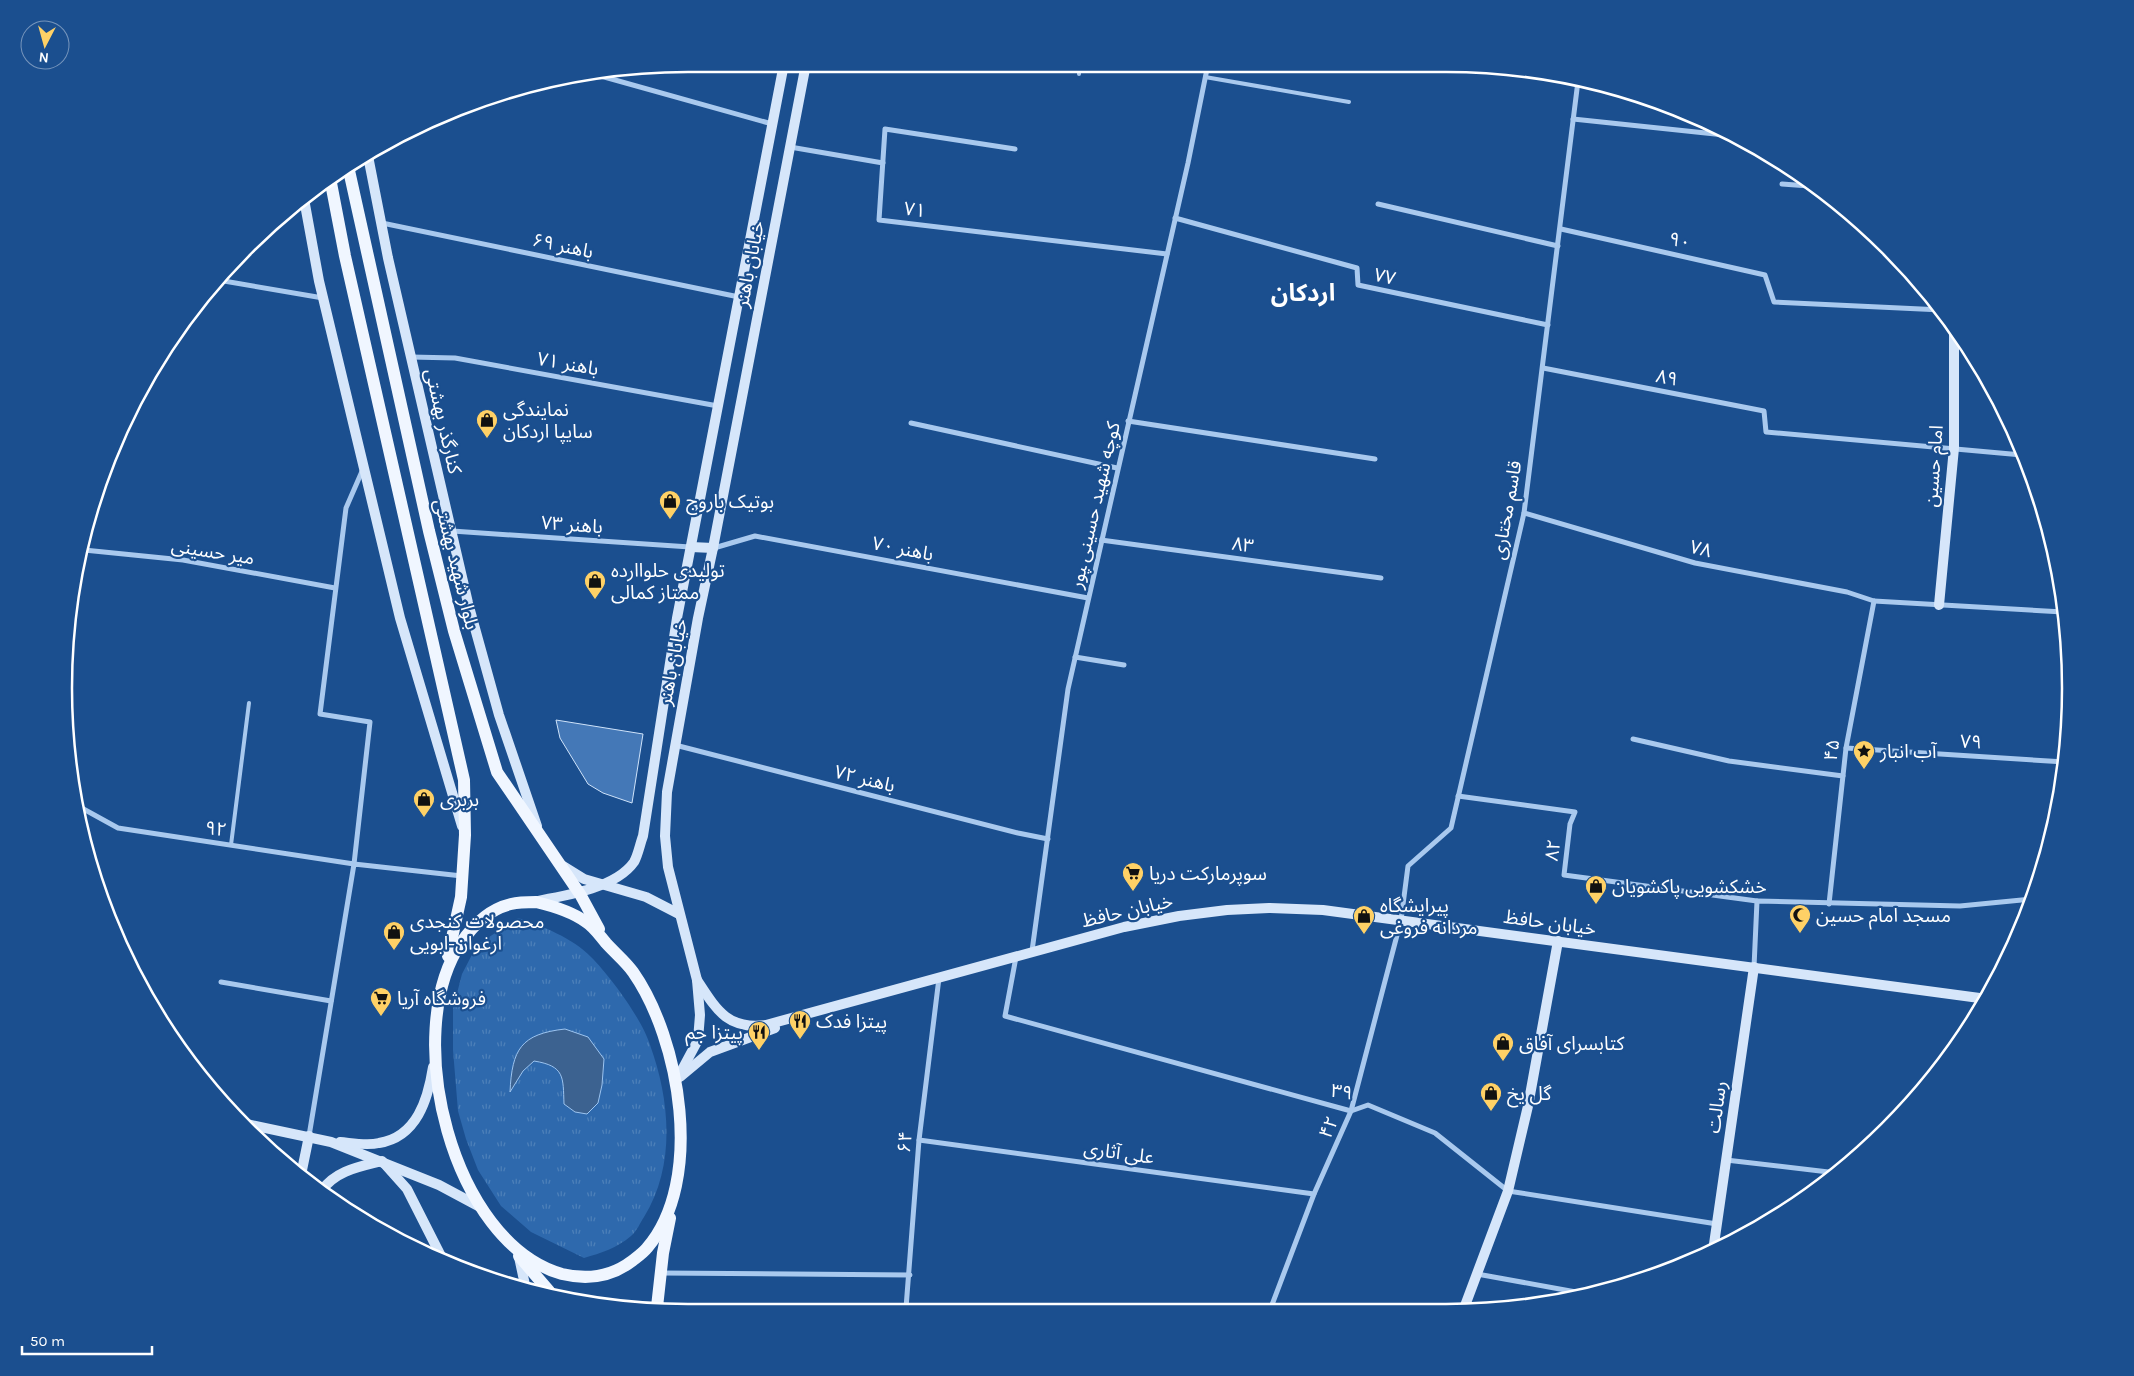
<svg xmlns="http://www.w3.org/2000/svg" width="2134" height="1376" font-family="Karla,'Noto Sans Arabic',sans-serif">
	<defs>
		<pattern id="grass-tufts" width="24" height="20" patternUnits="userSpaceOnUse" patternTransform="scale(1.25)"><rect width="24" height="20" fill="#2e69ad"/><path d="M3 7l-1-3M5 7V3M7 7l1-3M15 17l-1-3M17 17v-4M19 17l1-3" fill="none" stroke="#4d80b9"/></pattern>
	</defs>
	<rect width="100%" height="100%" fill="#1b4f8f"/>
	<path fill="url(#grass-tufts)" d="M518 918C542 926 573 938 591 957 610 976 642 1019 650 1045 670 1100 676 1165 644 1217 640 1223 637 1231 631 1236 617 1248 601 1253 584 1258L531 1232 501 1206 478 1170 466 1139 458 1111 453 1050V1009L462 974 477 945Z"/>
	<path fill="#3c6290" stroke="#9cc4f0" d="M565 1029 588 1037 604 1059 602 1085 598 1103 587 1114 575 1112 564 1104C563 1077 565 1066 534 1061L523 1071 510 1092C512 1049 521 1034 565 1029Z"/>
	<polygon fill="#4478b7" stroke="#cfe3fa" points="556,720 643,734 632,803 603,793 588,784 560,738"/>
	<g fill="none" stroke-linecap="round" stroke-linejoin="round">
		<g stroke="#a9c9ee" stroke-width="4">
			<polyline points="1079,74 1079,69"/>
			<polyline points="1205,77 1349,102"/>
			<polyline points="231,845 249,703"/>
		</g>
		<g stroke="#a9c9ee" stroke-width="5">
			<polyline points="590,73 772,124"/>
			<polyline points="1573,119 1734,136"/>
			<polyline points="790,147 883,163"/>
			<polyline points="1015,149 885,129 879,220 1167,254"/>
			<polyline points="1782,184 1809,186"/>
			<polyline points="1378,204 1558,246"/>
			<polyline points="1175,218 1357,268 1358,285 1548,325"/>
			<polyline points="382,223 739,297"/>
			<polyline points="1561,229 1765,275 1774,302 1942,310"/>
			<polyline points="218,280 323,298"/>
			<polyline points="411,357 455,358 718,406"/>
			<polyline points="1543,368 1764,411 1766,432 2022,455"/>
			<polyline points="1128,421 1375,459"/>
			<polyline points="911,423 1117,468"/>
			<polyline points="1524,513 1695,563 1847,592 1874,601 2063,612"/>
			<polyline points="452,531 690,547"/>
			<polyline points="1101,540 1381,578"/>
			<polyline points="714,548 755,536 1088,598"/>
			<polyline points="84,550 183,560 335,588"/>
			<polyline points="1075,657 1124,665"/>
			<polyline points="1633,739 1729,761 1843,776"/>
			<polyline points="675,745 1018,833 1048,839"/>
			<polyline points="1846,748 2065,762"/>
			<polyline points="1458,796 1575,812 1570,824 1564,875 1757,901"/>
			<polyline points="78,806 118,828 354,864 370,722 320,714 346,508 363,469"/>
			<polyline points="1829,904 1846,748 1874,601"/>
			<polyline points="1032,951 1068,689 1188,163 1207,69"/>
			<polyline points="1016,957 1005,1016 1351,1111 1368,1105 1435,1133 1508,1191 1717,1224"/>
			<polyline points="1754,967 1757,901 1960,906 2032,899"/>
			<polyline points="221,982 331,1001"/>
			<polyline points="309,1136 354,864 462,876"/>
			<polyline points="919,1140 1314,1194"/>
			<polyline points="1726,1160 1837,1173"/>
			<polyline points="661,1273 910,1275"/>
			<polyline points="1477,1274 1587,1294"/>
			<polyline points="906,1308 919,1140 939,978"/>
			<polyline points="1270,1310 1314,1194 1351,1111 1401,920 1408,866 1451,828 1524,513 1578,81"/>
		</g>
		<g stroke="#d6e6fa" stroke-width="10">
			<polyline points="368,156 388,258 468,603 499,715 537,826"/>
			<polyline points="304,199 319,281 400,618 462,826"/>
			<polyline points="691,547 713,548"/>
			<polyline points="1939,605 1954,448 1954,329"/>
			<polyline points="563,866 584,879 646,897 679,914"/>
			<path d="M537 901C565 896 616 888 634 862 638 855 640 844 643 836L677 618 783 69"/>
			<path d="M697 980C716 1009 727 1030 766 1025L1124 927 1179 916 1227 910 1269 908 1323 910 1987 999"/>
			<polyline points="680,1077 710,1052 775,1028"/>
			<polyline points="676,1081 698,1040 700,1015 697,980 668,867 665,836 667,792 698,618 713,548 805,69"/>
			<polyline points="242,1123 331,1142 439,1185 482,1208"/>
			<path d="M340 1142C352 1143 367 1146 379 1143 417 1137 428 1099 433 1067"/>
			<polyline points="301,1175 309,1136"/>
			<path d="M322 1190C337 1170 359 1167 382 1161L407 1189 444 1262"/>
			<polyline points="1713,1251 1754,967"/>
			<polyline points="519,1257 525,1285"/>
			<polyline points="1463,1311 1508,1191 1528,1106 1558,941"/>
		</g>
		<g stroke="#f0f6ff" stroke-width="12">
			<polyline points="348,166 429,531 454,631 497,772 580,894 599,929"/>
			<polyline points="330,178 345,256 464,780 465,835 461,897 448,956"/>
			<path d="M536 902C553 906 571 911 586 922 594 927 600 936 606 943 615 953 626 962 633 972 680 1039 705 1181 647 1248 643 1253 637 1257 632 1261 611 1277 587 1280 562 1274 452 1243 400 1033 461 943 473 925 490 909 511 904 519 902 528 902 536 902Z"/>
			<polyline points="519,1256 549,1291"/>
			<polyline points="657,1307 663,1253 670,1218"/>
		</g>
	</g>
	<defs>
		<g id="shop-pin" transform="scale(1.125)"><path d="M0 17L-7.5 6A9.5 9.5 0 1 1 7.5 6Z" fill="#ffd166" stroke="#1b4f8f"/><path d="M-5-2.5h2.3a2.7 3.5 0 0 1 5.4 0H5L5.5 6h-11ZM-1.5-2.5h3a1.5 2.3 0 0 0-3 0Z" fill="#111"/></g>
		<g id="sight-pin" transform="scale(1.125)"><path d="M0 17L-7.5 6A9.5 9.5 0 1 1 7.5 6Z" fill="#ffd166" stroke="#1b4f8f"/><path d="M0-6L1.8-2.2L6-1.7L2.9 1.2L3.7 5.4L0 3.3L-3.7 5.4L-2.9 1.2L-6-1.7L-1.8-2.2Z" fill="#111"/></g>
		<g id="supermarket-pin" transform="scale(1.125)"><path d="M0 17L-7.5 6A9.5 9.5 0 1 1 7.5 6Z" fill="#ffd166" stroke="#1b4f8f"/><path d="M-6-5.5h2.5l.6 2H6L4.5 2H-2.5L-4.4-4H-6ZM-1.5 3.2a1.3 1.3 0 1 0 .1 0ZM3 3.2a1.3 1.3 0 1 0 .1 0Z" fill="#111"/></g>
		<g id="mosque-pin" transform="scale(1.125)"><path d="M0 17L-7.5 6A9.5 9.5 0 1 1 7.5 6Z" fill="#ffd166" stroke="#1b4f8f"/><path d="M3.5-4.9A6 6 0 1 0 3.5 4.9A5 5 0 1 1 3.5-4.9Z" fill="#111"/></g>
		<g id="restaurant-pin" transform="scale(1.125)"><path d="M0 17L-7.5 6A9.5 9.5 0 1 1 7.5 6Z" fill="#ffd166" stroke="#1b4f8f"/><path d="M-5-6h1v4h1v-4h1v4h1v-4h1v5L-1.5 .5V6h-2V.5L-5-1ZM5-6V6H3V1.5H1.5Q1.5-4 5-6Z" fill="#111"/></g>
	</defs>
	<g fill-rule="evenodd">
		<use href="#shop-pin" x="487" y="420"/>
		<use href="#shop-pin" x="670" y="501"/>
		<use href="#shop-pin" x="595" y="581"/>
		<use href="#sight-pin" x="1864" y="751"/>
		<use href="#shop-pin" x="424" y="799"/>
		<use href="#supermarket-pin" x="1133" y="873"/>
		<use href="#shop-pin" x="1596" y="886"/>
		<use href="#mosque-pin" x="1800" y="915"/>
		<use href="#shop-pin" x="1364" y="916"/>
		<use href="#shop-pin" x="394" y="932"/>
		<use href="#supermarket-pin" x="381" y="998"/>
		<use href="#restaurant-pin" x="800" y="1021"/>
		<use href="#restaurant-pin" x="759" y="1032"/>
		<use href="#shop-pin" x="1503" y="1043"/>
		<use href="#shop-pin" x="1491" y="1093"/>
	</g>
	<g text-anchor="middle" stroke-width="4.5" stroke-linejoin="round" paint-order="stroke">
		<g font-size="19" fill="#fff" stroke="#1b4f8f">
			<text transform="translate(915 209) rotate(7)" y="7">۷۱</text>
			<text transform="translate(1680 240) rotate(13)" y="7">۹۰</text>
			<text transform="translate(563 245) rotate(12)" y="7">باهنر ۶۹</text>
			<text transform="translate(749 264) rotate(-79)" y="7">خیابان باهنر</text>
			<text transform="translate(1385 276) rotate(12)" y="7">۷۷</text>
			<text transform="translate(568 363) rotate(10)" y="7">باهنر ۷۱</text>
			<text transform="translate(1667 377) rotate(11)" y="7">۸۹</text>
			<text transform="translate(444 421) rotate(77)" y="7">کنارگذر بهشتی</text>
			<text transform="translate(1933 466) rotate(-86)" y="7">امام حسین</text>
			<text transform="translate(1094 505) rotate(-77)" y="7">کوچه شهید حسینی ‍پور</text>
			<text transform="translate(1506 510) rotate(-80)" y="7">قاسم مختاری</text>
			<text transform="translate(572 524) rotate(4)" y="7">باهنر ۷۳</text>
			<text transform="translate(1243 544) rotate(8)" y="7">۸۳</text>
			<text transform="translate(903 548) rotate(11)" y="7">باهنر ۷۰</text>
			<text transform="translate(1701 548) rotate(14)" y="7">۷۸</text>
			<text transform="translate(213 551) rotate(9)" y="7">میر حسینی</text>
			<text transform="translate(457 564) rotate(76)" y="7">بلوار شهید بهشتی</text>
			<text transform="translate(672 662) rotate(-79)" y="7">خیابان باهنر</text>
			<text transform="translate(1971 741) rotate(3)" y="7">۷۹</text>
			<text transform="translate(1831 750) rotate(-82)" y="7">۴۵</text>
			<text transform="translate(865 778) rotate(14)" y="7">باهنر ۷۲</text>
			<text transform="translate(216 828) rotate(8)" y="7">۹۲</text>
			<text transform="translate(1552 850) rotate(-82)" y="7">۸۲</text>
			<text transform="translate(1127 910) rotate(-13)" y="7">خیابان حافظ</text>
			<text transform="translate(1550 922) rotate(8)" y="7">خیابان حافظ</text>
			<text transform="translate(1342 1091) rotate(8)" y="7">۳۹</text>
			<text transform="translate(1716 1107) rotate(-82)" y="7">رسالت</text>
			<text transform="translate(1328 1127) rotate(-66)" y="7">۴۲</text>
			<text transform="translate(904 1142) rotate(-85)" y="7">۶۴</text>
			<text transform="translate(1119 1152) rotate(8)" y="7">علی آثاری</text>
		</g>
		<g font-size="19" fill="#fff" stroke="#1b4f8f" text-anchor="start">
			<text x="503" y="416">نمایندگی<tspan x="503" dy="22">سایپا اردکان</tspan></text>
			<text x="686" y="508">بوتیک باروج</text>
			<text x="611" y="577">تولیدی حلواارده<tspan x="611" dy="22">ممتاز کمالی</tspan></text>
			<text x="1880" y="758">آب انبار</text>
			<text x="440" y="806">بربری</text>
			<text x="1149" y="880">سوپرمارکت دریا</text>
			<text x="1612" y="893">خشکشویی پاکشویان</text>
			<text x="1380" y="912">پیرایشگاه<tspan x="1380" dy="22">مردانه فروغی</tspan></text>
			<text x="1816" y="922">مسجد امام حسین</text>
			<text x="410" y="928">محصولات کنجدی<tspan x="410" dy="22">ارغوان-ابویی</tspan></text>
			<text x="397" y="1005">فروشگاه آریا</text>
			<text x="816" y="1028">پیتزا فدک</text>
			<text x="743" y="1039" text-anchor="end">پیتزا جم</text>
			<text x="1519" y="1050">کتابسرای آفاق</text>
			<text x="1507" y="1100">گل یخ</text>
		</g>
		<g font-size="24" font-weight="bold" fill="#fff" stroke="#1b4f8f">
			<text x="1303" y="301">اردکان</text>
		</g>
	</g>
	<path d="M0 0H2134V1376H0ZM688 72H1446A616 616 0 0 1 2062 688V688A616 616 0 0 1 1446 1304H688A616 616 0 0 1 72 688V688A616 616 0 0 1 688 72Z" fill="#1b4f8f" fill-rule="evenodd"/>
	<path fill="none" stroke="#fff" stroke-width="2.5" d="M688 72H1446A616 616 0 0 1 2062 688V688A616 616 0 0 1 1446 1304H688A616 616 0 0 1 72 688V688A616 616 0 0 1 688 72Z"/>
	<g transform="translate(45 45) rotate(186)"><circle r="24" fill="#1b4f8f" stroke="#7695bc"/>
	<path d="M0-4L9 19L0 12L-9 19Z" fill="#ffd166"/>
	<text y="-8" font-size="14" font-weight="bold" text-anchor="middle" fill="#ffffff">N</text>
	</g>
	<path d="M22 1346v8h130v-8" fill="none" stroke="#ffffff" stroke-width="2.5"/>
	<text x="30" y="1346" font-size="15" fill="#ffffff" stroke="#1b4f8f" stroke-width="4" paint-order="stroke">50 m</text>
</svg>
